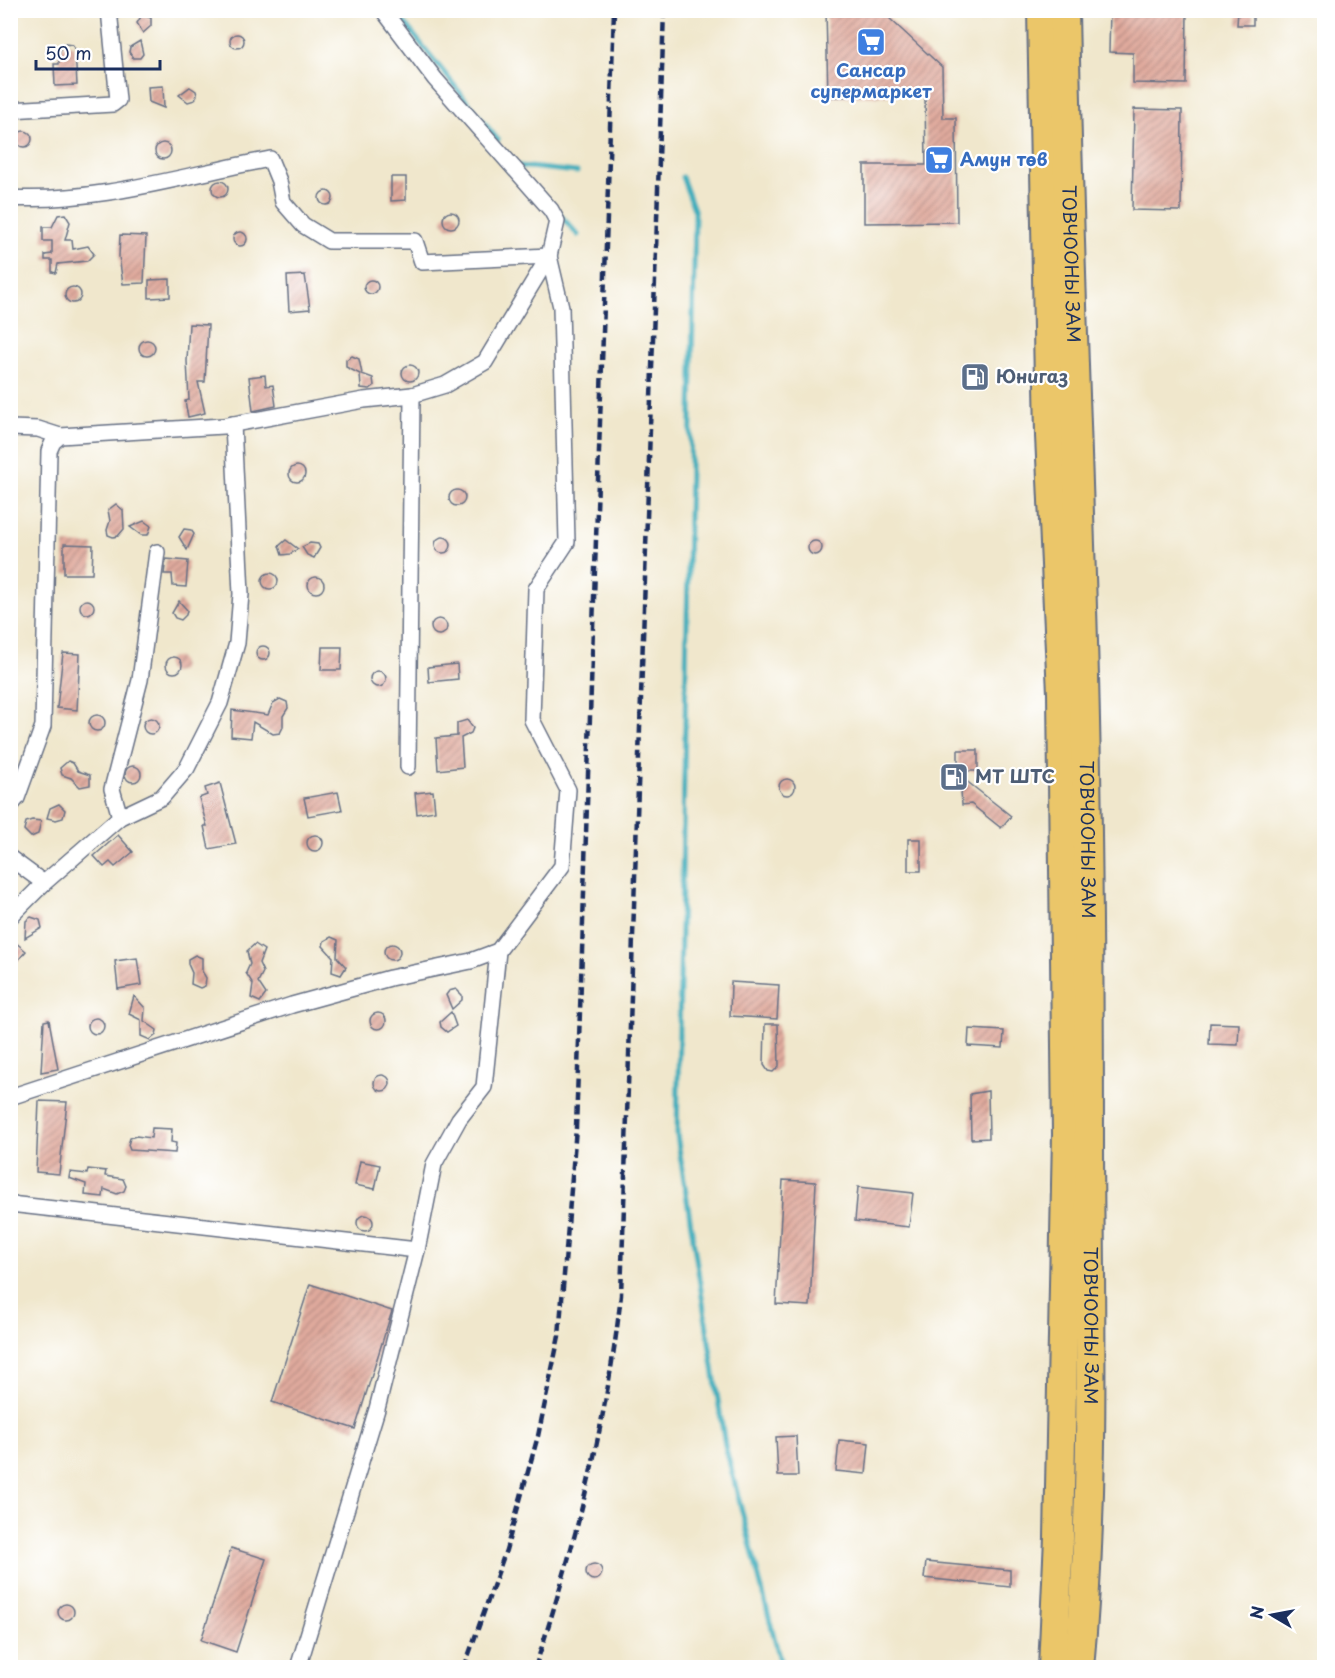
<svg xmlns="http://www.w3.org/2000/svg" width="1335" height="1678" font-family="'Playpen Sans',sans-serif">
	<defs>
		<pattern id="building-hatch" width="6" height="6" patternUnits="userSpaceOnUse" patternTransform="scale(1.5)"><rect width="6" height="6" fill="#e0aa9d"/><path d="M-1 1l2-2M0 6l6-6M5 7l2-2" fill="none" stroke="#b58b83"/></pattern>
	</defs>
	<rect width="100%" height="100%" fill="#fff"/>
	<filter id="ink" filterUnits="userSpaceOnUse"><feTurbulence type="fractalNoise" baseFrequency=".0167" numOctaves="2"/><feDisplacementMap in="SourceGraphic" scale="12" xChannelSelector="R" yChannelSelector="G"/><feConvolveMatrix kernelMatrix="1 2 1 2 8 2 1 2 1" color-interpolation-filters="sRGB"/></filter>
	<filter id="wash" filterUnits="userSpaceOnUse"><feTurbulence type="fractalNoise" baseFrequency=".008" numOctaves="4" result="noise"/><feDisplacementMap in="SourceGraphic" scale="24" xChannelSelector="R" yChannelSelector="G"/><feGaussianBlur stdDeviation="1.35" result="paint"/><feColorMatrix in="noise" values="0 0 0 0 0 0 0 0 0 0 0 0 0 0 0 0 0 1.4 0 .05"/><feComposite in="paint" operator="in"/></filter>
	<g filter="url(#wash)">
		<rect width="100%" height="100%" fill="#f0e7cc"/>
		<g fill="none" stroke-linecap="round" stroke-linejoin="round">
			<g stroke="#3eadbc" stroke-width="5">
				<polyline points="394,10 498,140"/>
				<polyline points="519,166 577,172"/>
				<polyline points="682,177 695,212 677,1135 725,1445 782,1668"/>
				<polyline points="560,215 578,235"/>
			</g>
		</g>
		<g id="blocks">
			<g fill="url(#building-hatch)">
				<polygon points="826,10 888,10 889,18 942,67 943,118 956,118 957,222 864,223 864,165 926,165 925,95 828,97"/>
				<polygon points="1110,10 1187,10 1186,84 1133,83 1133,53 1109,52"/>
				<polygon points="1238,10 1253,10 1253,25 1237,25"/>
				<polygon points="142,15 151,18 151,26 143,33 137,23"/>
				<circle cx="237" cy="41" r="7"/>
				<polygon points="140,41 143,54 140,58 133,58 129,52 130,47"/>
				<polygon points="65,44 72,45 75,49 77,85 55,86 54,64 59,64 60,50"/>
				<polygon points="163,86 164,108 149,102 148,87"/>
				<polygon points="190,87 196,91 197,95 195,100 188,102 179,95"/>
				<polygon points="1134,109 1182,110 1181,211 1132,210"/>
				<circle cx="24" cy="139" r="8"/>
				<circle cx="163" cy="151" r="8"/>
				<polygon points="391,177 406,177 406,200 391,201"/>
				<circle cx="220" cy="189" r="8"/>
				<circle cx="326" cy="198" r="7"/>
				<circle cx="451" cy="220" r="8"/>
				<polygon points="65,214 70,222 65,240 72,240 73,249 88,246 94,254 87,261 58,264 56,273 52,272 52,260 45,260 45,255 52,254 52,241 43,241 43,227 52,227 58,215"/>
				<circle cx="240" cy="239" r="7"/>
				<polygon points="120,235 146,236 144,283 123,284 119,256"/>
				<polygon points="305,275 310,309 289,311 287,276"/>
				<polygon points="170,279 170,297 149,298 149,280"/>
				<circle cx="371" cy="287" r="7"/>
				<circle cx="73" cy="295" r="8"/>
				<polygon points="189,324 208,325 205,382 198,382 205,413 188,417 185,401 189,400 187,361"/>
				<circle cx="147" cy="348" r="8"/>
				<polygon points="352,356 359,359 362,374 373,378 374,386 370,389 361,388 360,374 346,367 346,360"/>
				<circle cx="410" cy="373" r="8"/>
				<polygon points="265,375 266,386 273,385 276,406 253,411 249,377"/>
				<circle cx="297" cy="474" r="8"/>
				<circle cx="457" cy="498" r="8"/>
				<polygon points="116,504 123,510 124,529 118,536 113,537 108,535 107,530 110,521 108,510"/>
				<polygon points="144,521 151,526 148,535 141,535 130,527"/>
				<polygon points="184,529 191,530 194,534 187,550 179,537"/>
				<circle cx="443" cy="545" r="8"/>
				<polygon points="286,540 298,549 290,554 282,555 279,546"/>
				<circle cx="815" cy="548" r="7"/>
				<polygon points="310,543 318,544 320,548 314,558 307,555 302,547"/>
				<polygon points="64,544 93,545 92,574 64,574"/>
				<polygon points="166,559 188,561 186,587 173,586 172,574 164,574"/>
				<circle cx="270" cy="581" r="8"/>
				<circle cx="316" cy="585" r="8"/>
				<circle cx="87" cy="607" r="7"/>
				<polygon points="179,601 187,610 186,615 181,620 175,618 172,613"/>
				<circle cx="439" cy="627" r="8"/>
				<circle cx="263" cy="653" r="7"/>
				<polygon points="322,647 342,647 341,670 321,670"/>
				<polygon points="63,653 80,654 77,710 57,708"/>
				<circle cx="174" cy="665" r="8"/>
				<polygon points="457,664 458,679 429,682 428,667"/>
				<circle cx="378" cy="679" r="8"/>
				<polygon points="280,699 287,702 288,708 283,716 283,727 280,733 273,734 253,722 251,738 231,736 232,710 268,715 273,703"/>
				<circle cx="97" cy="723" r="8"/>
				<circle cx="151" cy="726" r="8"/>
				<polygon points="467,720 473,728 471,733 461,738 463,767 438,770 436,738 457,736 457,723"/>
				<rect x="958" y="750" width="20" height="21"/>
				<polygon points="68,761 73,763 78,771 90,775 90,785 80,787 71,778 62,775 60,768"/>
				<circle cx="133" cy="774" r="8"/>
				<polygon points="960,776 1011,816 1001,828 971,804 962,805"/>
				<circle cx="787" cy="787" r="8"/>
				<polygon points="220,783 236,844 209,849 204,826 207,826 199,798 207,795 205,788"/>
				<polygon points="433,791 435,811 417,814 415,793"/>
				<polygon points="338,792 342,810 308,816 304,798"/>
				<polygon points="59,804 65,810 63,818 56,820 47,818 50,808"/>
				<polygon points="32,820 41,821 38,834 31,837 24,830 26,822"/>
				<polygon points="118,835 133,852 115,867 110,862 104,867 94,856"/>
				<circle cx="315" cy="843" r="8"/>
				<rect x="908" y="839" width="13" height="32"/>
				<polygon points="31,917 40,920 42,928 25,938 26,921"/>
				<polygon points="331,937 338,940 337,957 346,967 341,975 332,972 333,957 323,946 324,941"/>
				<polygon points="10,938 26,951 10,970"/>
				<circle cx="392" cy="952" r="8"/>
				<polygon points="255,944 264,950 259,963 263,972 258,982 266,994 260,1002 251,998 253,984 246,973 250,964 247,951"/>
				<polygon points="195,955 202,958 202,971 206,978 205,986 200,988 191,984 192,973 188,964 188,959"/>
				<polygon points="137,958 141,985 118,989 115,961"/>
				<polygon points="731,982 779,985 777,1019 730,1016"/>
				<polygon points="456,989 462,995 462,1000 452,1009 446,995 449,991"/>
				<polygon points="134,996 145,1008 144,1021 157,1030 156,1035 150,1040 141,1036 141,1020 129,1014"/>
				<polygon points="451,1012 456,1026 447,1032 441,1027 440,1022"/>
				<circle cx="378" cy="1021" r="8"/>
				<circle cx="96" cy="1026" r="8"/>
				<polygon points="49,1020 58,1069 41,1072 44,1021"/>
				<polygon points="1210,1023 1239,1024 1238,1045 1209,1044"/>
				<polygon points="765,1024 778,1024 779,1066 773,1072 768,1071 764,1065"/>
				<polygon points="969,1029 1004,1031 1003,1048 968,1046"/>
				<circle cx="382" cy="1083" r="8"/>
				<polygon points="988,1091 989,1138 971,1139 970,1094"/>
				<polygon points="39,1101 67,1102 59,1174 36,1172"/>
				<polygon points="152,1128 172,1129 171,1142 176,1143 175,1153 130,1150 128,1145 130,1138 136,1136 151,1138"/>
				<polygon points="360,1161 380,1165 375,1189 355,1185"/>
				<polygon points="88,1169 106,1171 105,1176 123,1179 126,1186 124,1191 117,1194 104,1189 103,1197 85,1195 86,1184 69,1178 70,1172 87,1174"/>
				<polygon points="783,1180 816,1182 810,1306 776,1304"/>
				<polygon points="858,1187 913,1193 909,1227 855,1221"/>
				<circle cx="365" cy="1223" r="8"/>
				<polygon points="310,1284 392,1311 355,1429 272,1402"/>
				<polygon points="796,1436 798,1476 778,1476 776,1437"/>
				<polygon points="839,1440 869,1443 866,1474 836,1471"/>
				<polygon points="231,1548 266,1559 236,1652 201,1640"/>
				<polygon points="926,1562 1010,1570 1010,1587 924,1578"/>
				<circle cx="594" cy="1572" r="8"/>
				<circle cx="66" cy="1612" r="8"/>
			</g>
		</g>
	</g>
	<g filter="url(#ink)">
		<use href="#blocks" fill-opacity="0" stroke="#666f84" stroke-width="1.5"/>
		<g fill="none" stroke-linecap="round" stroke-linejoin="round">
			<g stroke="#666f84" stroke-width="18">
				<g id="street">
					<polyline points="10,110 113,104 118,100 109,10"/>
					<path d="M10 198C99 203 184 175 270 159L279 181 283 202 303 225 329 241H415L422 262 549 256"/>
					<polyline points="10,428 38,429 60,436"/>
					<polyline points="408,767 412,395"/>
					<polyline points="10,806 17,798 43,726 49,451 53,442 60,436 223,426 364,400 412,395 445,385 485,362 549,256 557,221 551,210 435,79 383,10"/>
					<polyline points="120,817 112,789 140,680 157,552"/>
					<polyline points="10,858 44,883"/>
					<polyline points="10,917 44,883 120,817 162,797 187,768 220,703 237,643 241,594 233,424"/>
					<polyline points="10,1097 292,1005 390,978 471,961 498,951 562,866 568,790 532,720 536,589 567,542 561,307 549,256"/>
					<polyline points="10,1204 417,1250"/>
					<polyline points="298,1668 377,1409 417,1250 434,1164 459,1119 484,1087 498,951"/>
				</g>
			</g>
			<g stroke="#666f84" stroke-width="32">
				<g id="highway">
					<polyline points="1042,10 1050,436 1062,693 1067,1134 1059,1538 1053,1668"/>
					<path id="s1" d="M1064 10C1068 233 1078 454 1084 677 1088 835 1089 993 1089 1151 1090 1323 1095 1496 1079 1668"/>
				</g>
			</g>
			<use href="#street" stroke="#fff" stroke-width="15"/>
			<use href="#highway" stroke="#ebc669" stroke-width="28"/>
			<g stroke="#1b2f5e" stroke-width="4.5" stroke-dasharray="9 4.5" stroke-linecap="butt">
				<polyline points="464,1668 506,1550 538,1436 559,1336 576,1128 614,10"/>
				<path d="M535 1668C575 1546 607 1422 621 1295L664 10"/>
			</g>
		</g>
	</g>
	<defs>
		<g id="supermarket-square" transform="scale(1.5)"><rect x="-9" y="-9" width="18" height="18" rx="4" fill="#3f7fe0" stroke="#fff"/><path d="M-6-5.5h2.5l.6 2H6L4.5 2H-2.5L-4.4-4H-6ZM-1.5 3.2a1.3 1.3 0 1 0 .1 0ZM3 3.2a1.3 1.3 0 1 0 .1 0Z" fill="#fff"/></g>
		<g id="fuel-square" transform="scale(1.5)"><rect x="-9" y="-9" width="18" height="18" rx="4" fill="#5c6f8a" stroke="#fff"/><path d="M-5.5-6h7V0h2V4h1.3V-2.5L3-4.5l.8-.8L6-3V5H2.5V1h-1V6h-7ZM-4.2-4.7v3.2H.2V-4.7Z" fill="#fff"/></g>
	</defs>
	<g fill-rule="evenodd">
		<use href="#supermarket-square" x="871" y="42"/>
		<use href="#supermarket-square" x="939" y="160"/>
		<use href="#fuel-square" x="975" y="377"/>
		<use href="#fuel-square" x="954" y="777"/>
	</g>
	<g text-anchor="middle" stroke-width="4.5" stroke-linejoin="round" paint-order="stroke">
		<g font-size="18" font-weight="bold" fill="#366cbe" stroke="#fff">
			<text x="871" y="77">Сансар<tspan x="871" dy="21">супермаркет</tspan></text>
			<text x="960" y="166" text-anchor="start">Амун төв</text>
		</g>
		<g font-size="18" fill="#1b2f5e" stroke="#fff">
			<text dy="6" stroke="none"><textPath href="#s1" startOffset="254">ТОВЧООНЫ ЗАМ</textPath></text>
			<text dy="6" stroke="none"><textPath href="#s1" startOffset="830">ТОВЧООНЫ ЗАМ</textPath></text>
			<text dy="6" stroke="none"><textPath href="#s1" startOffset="1316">ТОВЧООНЫ ЗАМ</textPath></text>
		</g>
		<g font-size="18" font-weight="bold" fill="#4e5e75" stroke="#fff" text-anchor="start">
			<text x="996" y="383">Юнигаз</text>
			<text x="975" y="783">MT ШТС</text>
		</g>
	</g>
	<rect width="1335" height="1678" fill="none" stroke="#fff" stroke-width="36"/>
	<g transform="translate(1272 1615) rotate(280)" stroke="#ffffff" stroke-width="4.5" paint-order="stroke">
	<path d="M0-4.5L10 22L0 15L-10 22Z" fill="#1b2f5e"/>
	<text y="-9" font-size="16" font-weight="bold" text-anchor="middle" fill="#1b2f5e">N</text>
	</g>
	<path d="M36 60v9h124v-9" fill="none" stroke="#1b2f5e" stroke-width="3"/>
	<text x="45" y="60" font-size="18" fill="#1b2f5e" stroke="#ffffff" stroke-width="4.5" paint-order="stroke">50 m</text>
</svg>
